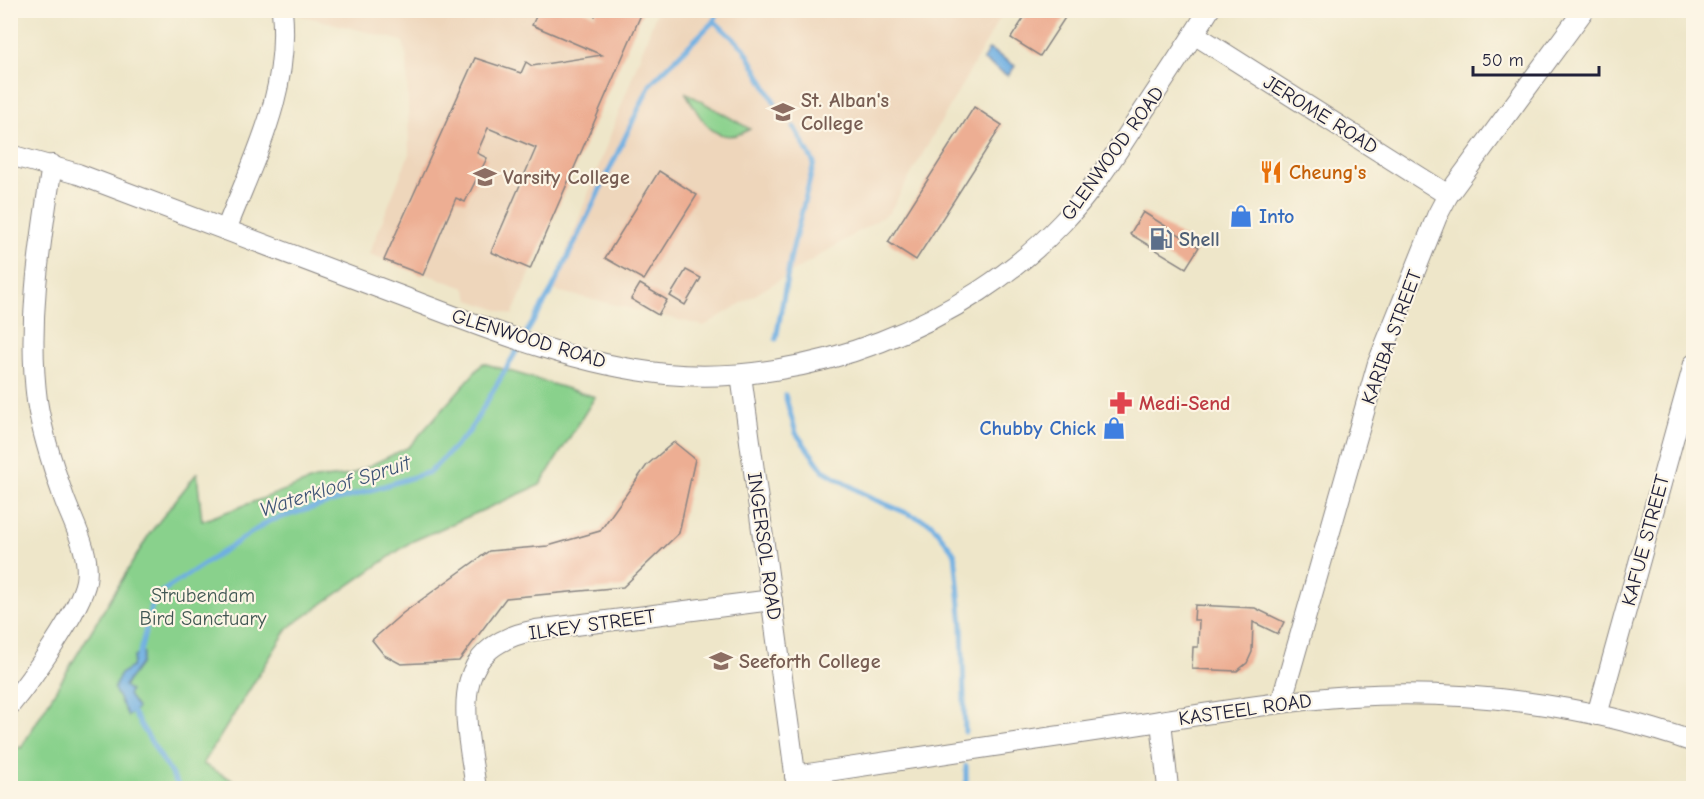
<svg xmlns="http://www.w3.org/2000/svg" width="1704" height="799" font-family="'Comic Neue',sans-serif">
	<rect width="100%" height="100%" fill="#fcf5e5"/>
	<filter id="ink" filterUnits="userSpaceOnUse"><feTurbulence type="fractalNoise" baseFrequency=".0167" numOctaves="2"/><feDisplacementMap in="SourceGraphic" scale="12" xChannelSelector="R" yChannelSelector="G"/><feConvolveMatrix kernelMatrix="1 2 1 2 8 2 1 2 1" color-interpolation-filters="sRGB"/></filter>
	<filter id="wash" filterUnits="userSpaceOnUse"><feTurbulence type="fractalNoise" baseFrequency=".008" numOctaves="4" result="noise"/><feDisplacementMap in="SourceGraphic" scale="24" xChannelSelector="R" yChannelSelector="G"/><feGaussianBlur stdDeviation="1.35" result="paint"/><feColorMatrix in="noise" values="0 0 0 0 0 0 0 0 0 0 0 0 0 0 0 0 0 1.4 0 .05"/><feComposite in="paint" operator="in"/></filter>
	<g filter="url(#wash)">
		<rect width="100%" height="100%" fill="#eee6c9"/>
		<g fill="#eed6bb">
			<polygon points="299,10 643,11 512,315 470,300 465,288 369,254 409,154 407,59 403,41 299,15"/>
			<polygon points="657,11 1004,11 889,213 704,326 552,290"/>
		</g>
		<g fill="#89d18c" stroke="#567a64" stroke-width="1.5">
			<path d="M685 92 750 129C714 150 701 118 685 92Z"/>
			<polygon points="483,363 595,397 540,485 411,542 288,628 203,764 247,788 11,788 10,744 21,748 150,533 197,473 202,521 315,479 350,475 409,447"/>
		</g>
		<g fill="#6eafe2" stroke="#48688e" stroke-width="1.5">
			<polygon points="989,49 1015,66 1008,76 983,60"/>
			<polygon points="143,653 141,663 124,686 130,691 128,695 137,708 128,716 114,689 120,674 132,667 134,657"/>
		</g>
		<g fill="none" stroke-linecap="round" stroke-linejoin="round">
			<g stroke="#6eafe2" stroke-width="5">
				<polyline points="714,21 744,48 775,103"/>
				<polyline points="524,337 552,290 651,83 714,21 719,10"/>
				<polyline points="776,339 791,255 814,163 794,127"/>
				<polyline points="785,395 796,433 823,470 871,498 931,523 955,554 962,626 965,732"/>
				<polyline points="138,660 154,597 269,521 430,472 469,432 520,345"/>
				<polyline points="129,706 180,788"/>
				<polyline points="966,788 966,766"/>
			</g>
		</g>
		<g id="blocks">
			<g fill="#edae93">
				<polygon points="539,10 582,10 595,16 597,10 643,10 530,269 491,252 536,148 488,128 477,153 487,158 465,202 456,198 423,275 384,260 475,58 521,73 526,62 532,66 602,55 532,25"/>
				<polygon points="1029,10 1070,10 1040,56 1011,38"/>
				<polygon points="974,107 1002,125 916,260 888,242"/>
				<polygon points="659,171 697,195 644,280 605,258"/>
				<polygon points="1143,212 1199,247 1186,268 1130,234"/>
				<polygon points="686,270 701,278 685,305 670,296"/>
				<polygon points="640,284 667,300 658,315 631,299"/>
				<polygon points="674,442 695,459 679,533 623,587 506,598 459,661 401,664 384,655 372,640 403,613 489,551 548,546 600,531 647,465"/>
				<polygon points="1195,605 1255,608 1284,622 1278,634 1253,622 1252,652 1247,663 1237,671 1192,669 1193,647 1198,647 1199,620 1194,620"/>
			</g>
		</g>
	</g>
	<g filter="url(#ink)">
		<use href="#blocks" fill-opacity="0" stroke="#888482" stroke-width="1.5"/>
		<g fill="none" stroke-linecap="round" stroke-linejoin="round">
			<g stroke="#888482" stroke-width="22">
				<g id="minor">
					<polyline points="1194,34 1448,195"/>
					<path d="M10 155 78 174C188 215 297 257 406 298 490 330 577 365 666 374 807 387 965 325 1062 223 1088 196 1109 164 1129 133 1156 92 1183 52 1209 10"/>
					<path d="M226 230C255 155 290 93 282 10"/>
					<polyline points="741,375 797,788"/>
					<polyline points="1281,703 1378,363 1437,216 1448,195 1584,10"/>
					<path d="M10 705C30 681 81 609 86 581 91 553 73 523 64 498 53 467 42 434 37 401 27 322 40 244 52 165"/>
					<polyline points="1597,715 1694,364"/>
					<polyline points="1161,721 1168,788"/>
					<path d="M795 776C908 759 1021 741 1134 725 1206 714 1278 701 1351 696 1465 689 1586 704 1694 742"/>
					<path d="M476 788C466 719 444 647 536 630L772 600"/>
				</g>
			</g>
			<use href="#minor" stroke="#fff" stroke-width="20"/>
		</g>
	</g>
	<defs>
		<g id="school-bare" transform="scale(1.8)"><path d="M0-5L7-2L0 1L-7-2ZM-4 1L0 2.5L4 1V4Q0 6-4 4Z" fill="#8d6e63" stroke="#fcf5e5" stroke-width="2.5" paint-order="stroke"/></g>
		<g id="restaurant-bare" transform="scale(1.8)"><path d="M-5-6h1v4h1v-4h1v4h1v-4h1v5L-1.5 .5V6h-2V.5L-5-1ZM5-6V6H3V1.5H1.5Q1.5-4 5-6Z" fill="#e8710a" stroke="#fcf5e5" stroke-width="2.5" paint-order="stroke"/></g>
		<g id="university-bare" transform="scale(1.8)"><path d="M0-5L7-2L0 1L-7-2ZM-4 1L0 2.5L4 1V4Q0 6-4 4Z" fill="#8d6e63" stroke="#fcf5e5" stroke-width="2.5" paint-order="stroke"/></g>
		<g id="shop-bare" transform="scale(1.8)"><path d="M-5-2.5h2.3a2.7 3.5 0 0 1 5.4 0H5L5.5 6h-11ZM-1.5-2.5h3a1.5 2.3 0 0 0-3 0Z" fill="#3f7fe0" stroke="#fcf5e5" stroke-width="2.5" paint-order="stroke"/></g>
		<g id="fuel-bare" transform="scale(1.8)"><path d="M-5.5-6h7V0h2V4h1.3V-2.5L3-4.5l.8-.8L6-3V5H2.5V1h-1V6h-7ZM-4.2-4.7v3.2H.2V-4.7Z" fill="#5c6f8a" stroke="#fcf5e5" stroke-width="2.5" paint-order="stroke"/></g>
		<g id="pharmacy-bare" transform="scale(1.8)"><path d="M-2-6h4v4h4v4h-4v4h-4v-4h-4v-4h4Z" fill="#e0444e" stroke="#fcf5e5" stroke-width="2.5" paint-order="stroke"/></g>
	</defs>
	<g fill-rule="evenodd">
		<use href="#school-bare" x="783" y="112"/>
		<use href="#restaurant-bare" x="1271" y="172"/>
		<use href="#university-bare" x="485" y="177"/>
		<use href="#shop-bare" x="1241" y="216"/>
		<use href="#fuel-bare" x="1161" y="239"/>
		<use href="#pharmacy-bare" x="1121" y="403"/>
		<use href="#shop-bare" x="1114" y="428"/>
		<use href="#school-bare" x="721" y="661"/>
	</g>
	<g text-anchor="middle" stroke-width="4.5" stroke-linejoin="round" paint-order="stroke">
		<g font-size="20" font-weight="bold" fill="#785e54" stroke="#fcf5e5" text-anchor="start">
			<text x="801" y="107">St. Alban's<tspan x="801" dy="23">College</tspan></text>
			<text x="503" y="184">Varsity College</text>
			<text x="739" y="668">Seeforth College</text>
		</g>
		<g font-size="20" fill="#22223b" stroke="#fcf5e5">
			<text transform="translate(1321 114) rotate(32)" y="7">JEROME ROAD</text>
			<text transform="translate(1112 153) rotate(-54)" y="7">GLENWOOD ROAD</text>
			<text transform="translate(1391 337) rotate(-70)" y="7">KARIBA STREET</text>
			<text transform="translate(529 338) rotate(17)" y="7">GLENWOOD ROAD</text>
			<text transform="translate(1645 540) rotate(-75)" y="7">KAFUE STREET</text>
			<text transform="translate(765 546) rotate(82)" y="7">INGERSOL ROAD</text>
			<text transform="translate(592 624) rotate(-8)" y="7">ILKEY STREET</text>
			<text transform="translate(1245 709) rotate(-8)" y="7">KASTEEL ROAD</text>
		</g>
		<g font-size="20" font-weight="bold" fill="#c56008" stroke="#fcf5e5" text-anchor="start">
			<text x="1289" y="179">Cheung's</text>
		</g>
		<g font-size="20" font-weight="bold" fill="#366cbe" stroke="#fcf5e5" text-anchor="start">
			<text x="1259" y="223">Into</text>
			<text x="1096" y="435" text-anchor="end">Chubby Chick</text>
		</g>
		<g font-size="20" font-weight="bold" fill="#4e5e75" stroke="#fcf5e5" text-anchor="start">
			<text x="1179" y="246">Shell</text>
		</g>
		<g font-size="20" font-weight="bold" fill="#be3a42" stroke="#fcf5e5" text-anchor="start">
			<text x="1139" y="410">Medi-Send</text>
		</g>
		<g font-size="20" fill="#415753" stroke="#fcf5e5">
			<text x="203" y="602">Strubendam<tspan x="203" dy="23">Bird Sanctuary</tspan></text>
		</g>
		<g font-size="21" font-style="italic" fill="#3d5375" stroke="#fcf5e5">
			<text transform="translate(335 486) rotate(-18)" y="7">Waterkloof Spruit</text>
		</g>
	</g>
	<rect width="1704" height="799" fill="none" stroke="#fcf5e5" stroke-width="36"/>
	<path d="M1473 66v9h126v-9" fill="none" stroke="#22223b" stroke-width="3"/>
	<text x="1482" y="66" font-size="18" fill="#22223b" stroke="#fcf5e5" stroke-width="4.5" paint-order="stroke">50 m</text>
</svg>
